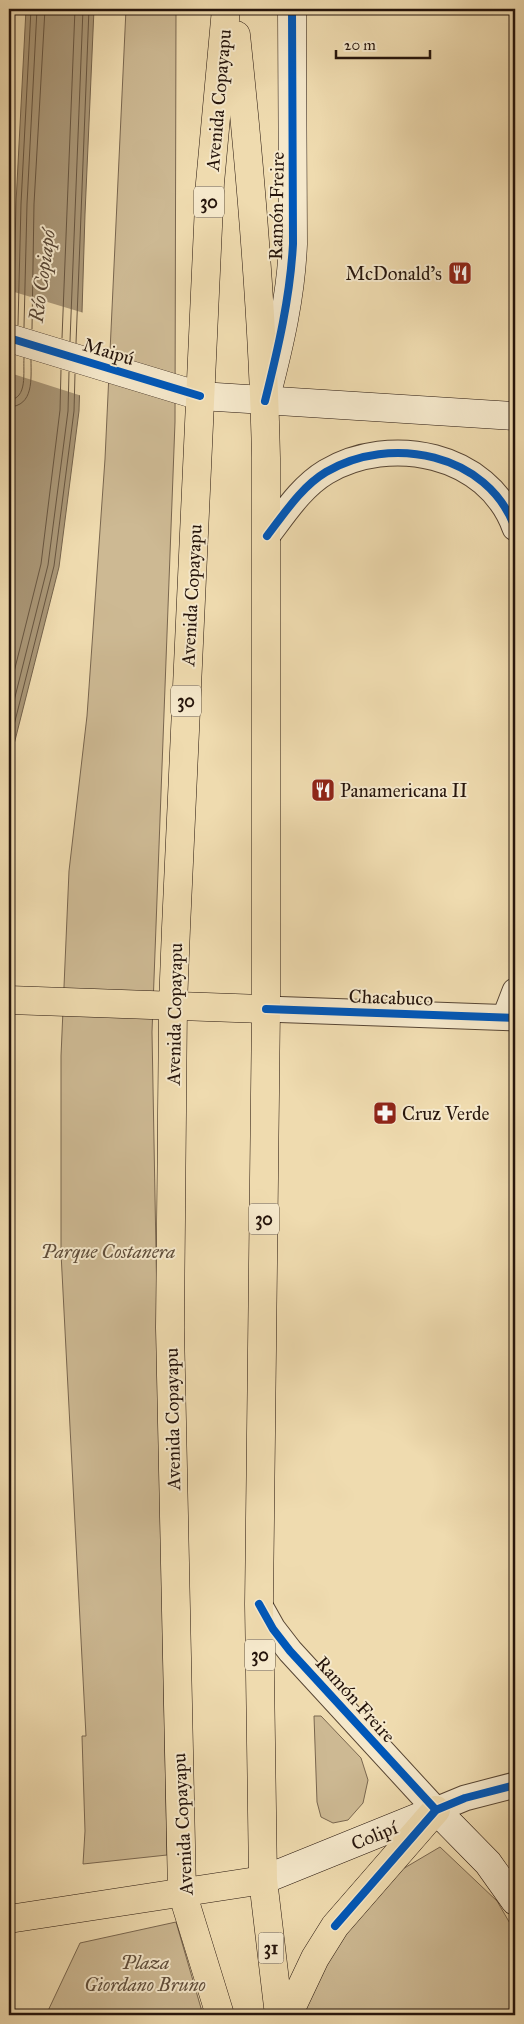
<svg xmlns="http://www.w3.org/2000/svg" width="524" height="2024" font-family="'IM FELL Great Primer',serif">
	<rect width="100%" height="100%" fill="#efdbaf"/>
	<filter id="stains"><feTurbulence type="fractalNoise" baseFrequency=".004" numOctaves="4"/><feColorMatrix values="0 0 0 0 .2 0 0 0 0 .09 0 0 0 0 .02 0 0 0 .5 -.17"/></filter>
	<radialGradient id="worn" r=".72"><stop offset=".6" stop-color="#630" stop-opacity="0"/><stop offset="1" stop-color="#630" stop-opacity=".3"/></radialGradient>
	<g fill="#cdb993" stroke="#79664f">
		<polygon points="126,9 176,9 175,422 152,1032 167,1855 83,1864 85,1831 82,1736 86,1736 61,1253 61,1056 69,871 87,716 105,459"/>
		<polygon points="314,1716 321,1716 361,1758 368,1780 363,1803 348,1820 333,1823 321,1817 317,1802"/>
		<polygon points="440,1847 497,1901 515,1932 515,2015 301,2015 323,1966 360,1913 401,1870"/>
		<polygon points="176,1922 203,2015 46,2015 80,1943"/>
	</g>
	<polygon fill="#aa9777" stroke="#75634c" points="26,9 94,9 85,214 79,411 59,567 9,764 9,403 12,384 16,203"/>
	<polygon fill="#efdbaf" points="11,291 84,313 82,396 10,373"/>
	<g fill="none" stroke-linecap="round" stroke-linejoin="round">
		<g stroke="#685641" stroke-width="1">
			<polyline points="18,325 21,204 31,9"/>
			<polyline points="24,327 27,204 37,9"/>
			<polyline points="32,329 34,204 45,9"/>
			<polyline points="62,338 75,9"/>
			<polyline points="70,341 83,9"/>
			<polyline points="76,343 89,9"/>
			<path d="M9 400C28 399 23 372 24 358"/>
			<path d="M9 407C34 406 31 379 31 360"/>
			<polyline points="9,692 41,564 60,410 61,370"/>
			<polyline points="9,721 48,565 68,411 69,372"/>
			<polyline points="9,745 54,566 74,411 75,374"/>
		</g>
		<g stroke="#584634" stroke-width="27">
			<g id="street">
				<path d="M267 536C284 514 301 487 326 472 390 434 488 453 515 528"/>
				<polyline points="266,1009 515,1018"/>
				<polyline points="505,1017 515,991"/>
				<polyline points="259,1604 273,1629 290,1651 436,1810 465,1798 515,1785"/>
			</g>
		</g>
		<g stroke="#25140b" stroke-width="29">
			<g id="secondary">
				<polyline points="9,338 200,396 515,416"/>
				<path d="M267 393C280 343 291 295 293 244L292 9"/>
				<polyline points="263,1880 436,1810 488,1863 515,1901"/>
			</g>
		</g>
		<g stroke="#25140b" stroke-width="29">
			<g id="highway">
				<path d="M236 35C251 176 263 316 266 458V1009L259 1604 263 1880 279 2015"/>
				<polyline points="9,1000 266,1009"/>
				<polyline points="9,1919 263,1880"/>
				<polyline points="220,2015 182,1892 170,1328 173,1005 176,928 210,183 226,9"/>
				<polyline points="288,2015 315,1958 335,1926 436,1810"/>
			</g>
		</g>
		<use href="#street" stroke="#f5e8cb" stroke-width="25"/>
		<use href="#secondary" stroke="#f5e8cb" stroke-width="28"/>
		<use href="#highway" stroke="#efdbaf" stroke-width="28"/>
		<g stroke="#f5e8cb" stroke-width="11">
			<g id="cycleway">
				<polyline points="9,338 200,396"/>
				<path d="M265 401C278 349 290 298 293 244L292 9"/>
				<path d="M267 536C284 514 301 487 326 472 390 434 488 453 515 528"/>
				<polyline points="266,1009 515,1018"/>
				<polyline points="259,1604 273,1629 290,1651 436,1810"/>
				<polyline points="335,1926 436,1810 465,1798 515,1785"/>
			</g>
		</g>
		<use href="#cycleway" stroke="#0057b8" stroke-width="8"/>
	</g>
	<defs>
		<g id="restaurant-square" transform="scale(1.25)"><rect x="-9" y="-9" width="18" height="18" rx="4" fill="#8f2418" stroke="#f5e8cb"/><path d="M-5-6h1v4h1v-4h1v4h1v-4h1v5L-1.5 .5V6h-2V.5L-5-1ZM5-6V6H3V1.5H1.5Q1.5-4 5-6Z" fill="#fff"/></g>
		<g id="pharmacy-square" transform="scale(1.25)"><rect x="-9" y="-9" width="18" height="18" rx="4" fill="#8f2418" stroke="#f5e8cb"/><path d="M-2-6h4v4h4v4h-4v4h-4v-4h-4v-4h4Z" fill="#fff"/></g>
	</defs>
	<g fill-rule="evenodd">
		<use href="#restaurant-square" x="460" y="273"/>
		<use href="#restaurant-square" x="323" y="790"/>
		<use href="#pharmacy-square" x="385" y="1113"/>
	</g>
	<g text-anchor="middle" stroke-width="4" stroke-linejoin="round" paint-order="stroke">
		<g fill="#f5e8cb" stroke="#635445" stroke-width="1">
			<rect x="194" y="186.5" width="30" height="31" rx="4"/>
			<rect x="171" y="685.5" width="30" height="31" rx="4"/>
			<rect x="249" y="1203.5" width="30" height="31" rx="4"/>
			<rect x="245" y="1639.5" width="30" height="31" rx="4"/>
			<rect x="258.5" y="1932.5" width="25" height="31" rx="4"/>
		</g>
		<g font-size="18" font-weight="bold" fill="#25140b">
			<text x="209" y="208">30</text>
			<text x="186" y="707">30</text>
			<text x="264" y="1225">30</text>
			<text x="260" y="1661">30</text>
			<text x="271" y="1954">31</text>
		</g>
		<g font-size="19" fill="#25140b" stroke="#f5e8cb">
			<text transform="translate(218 100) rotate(-85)" y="7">Avenida Copayapu</text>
			<text transform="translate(276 206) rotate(-89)" y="7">Ramón Freire</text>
			<text transform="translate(109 351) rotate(17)" y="7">Maipú</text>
			<text transform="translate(191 595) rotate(-87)" y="7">Avenida Copayapu</text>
			<text transform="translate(391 997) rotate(2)" y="7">Chacabuco</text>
			<text transform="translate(174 1014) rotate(-89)" y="7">Avenida Copayapu</text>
			<text transform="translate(172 1419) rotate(-91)" y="7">Avenida Copayapu</text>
			<text transform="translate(356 1699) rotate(48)" y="7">Ramón Freire</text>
			<text transform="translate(182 1824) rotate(-93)" y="7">Avenida Copayapu</text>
			<text transform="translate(374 1835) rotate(-22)" y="7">Colipí</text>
		</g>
		<g font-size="19" fill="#25140b" stroke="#f5e8cb" text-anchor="start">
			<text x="442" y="280" text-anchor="end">McDonald's</text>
			<text x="340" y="797">Panamericana II</text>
			<text x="402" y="1120">Cruz Verde</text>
		</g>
		<g font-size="19" font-style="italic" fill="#604e3b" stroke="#f5e8cb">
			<text x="108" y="1258">Parque Costanera</text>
			<text x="145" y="1969">Plaza<tspan x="145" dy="22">Giordano Bruno</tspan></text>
		</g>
		<g font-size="20" font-style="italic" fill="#5a4836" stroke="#f5e8cb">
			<text transform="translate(42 276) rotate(-82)" y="7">Río Copiapó</text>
		</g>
	</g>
	<rect width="524" height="2024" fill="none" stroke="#efdbaf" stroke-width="30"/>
	<rect x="10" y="10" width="504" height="2004" fill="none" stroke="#25140b" stroke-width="2.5"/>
	<rect x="15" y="15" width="494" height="1994" fill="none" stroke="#25140b"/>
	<path d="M336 50v8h94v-8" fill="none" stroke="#25140b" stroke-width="2.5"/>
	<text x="344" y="50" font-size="15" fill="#25140b" stroke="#f5e8cb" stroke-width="4" paint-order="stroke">20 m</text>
	<rect width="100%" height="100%" filter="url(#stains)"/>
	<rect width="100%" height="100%" fill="url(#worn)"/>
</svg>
